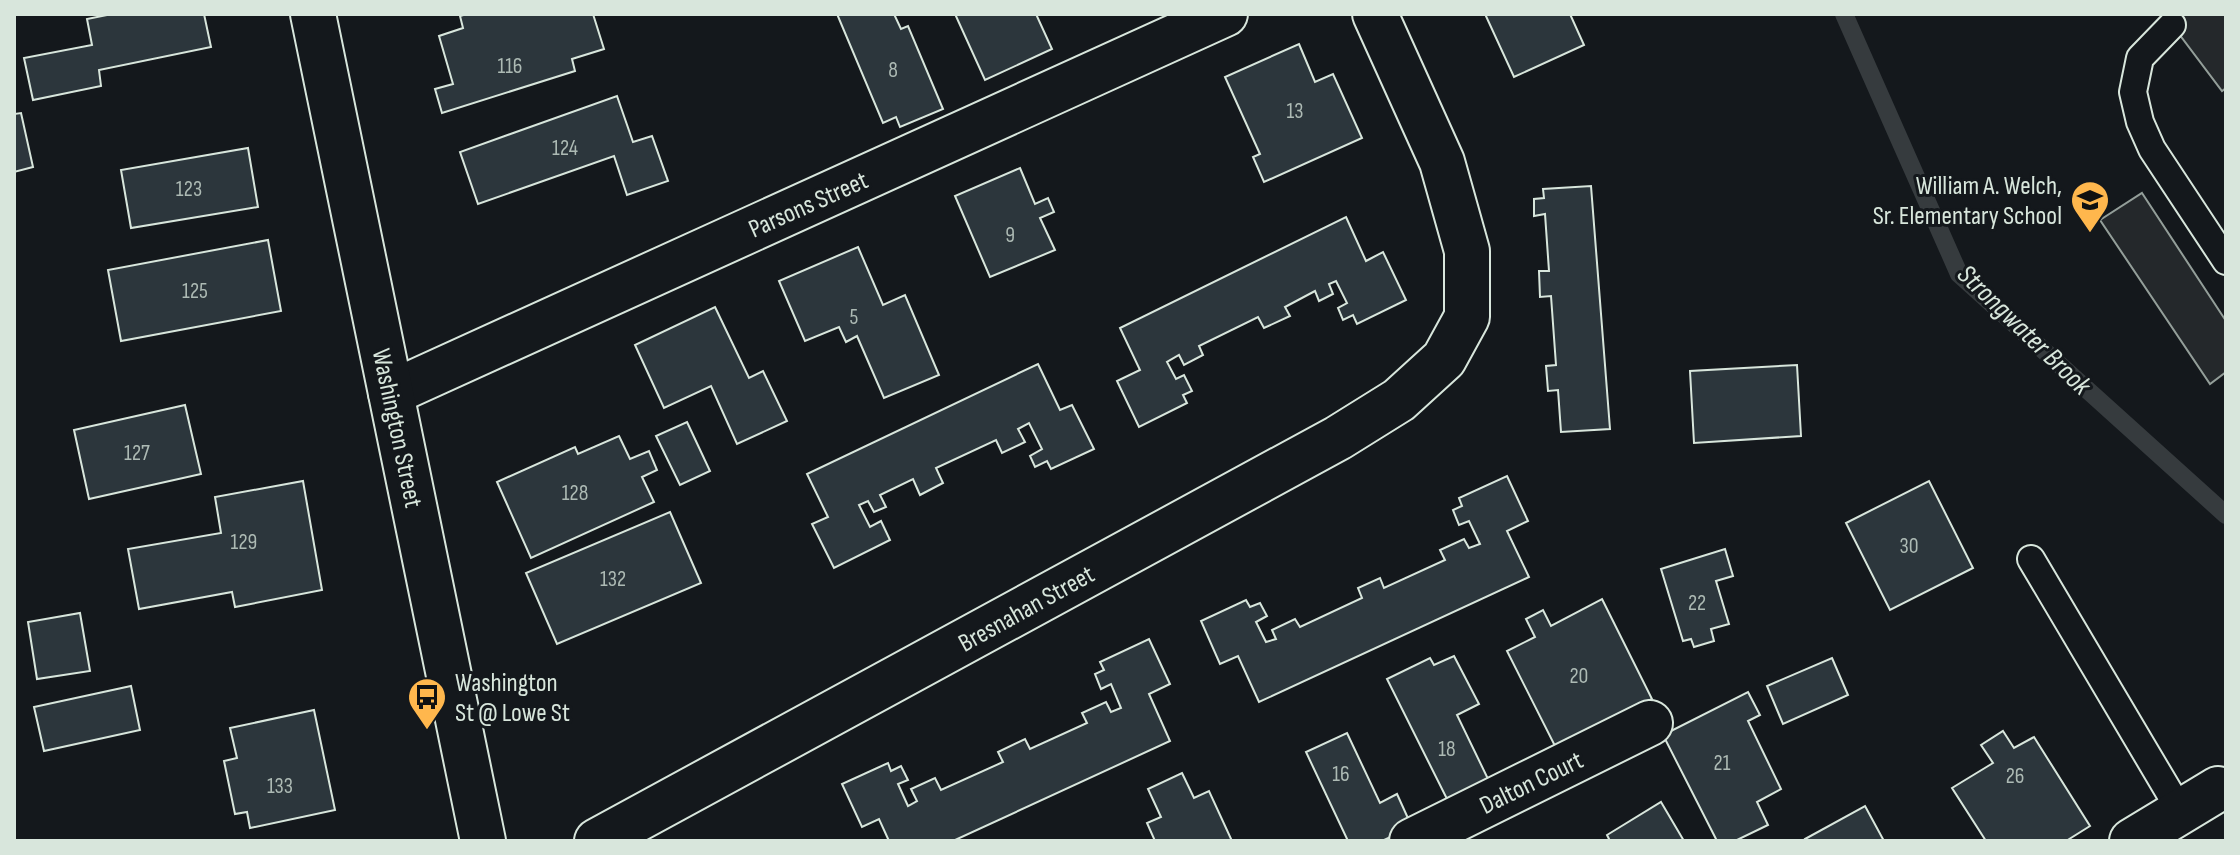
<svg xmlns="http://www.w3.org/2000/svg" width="2240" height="855" font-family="'Sofia Sans Condensed',sans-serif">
	<rect width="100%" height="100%" fill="#14181c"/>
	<g fill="#24282b" stroke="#939e99" stroke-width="2">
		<polygon points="2164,14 2226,14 2226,88 2222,91"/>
		<polygon points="2142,193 2226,321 2226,372 2210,384 2100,220"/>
	</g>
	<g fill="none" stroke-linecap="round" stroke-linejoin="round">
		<polyline stroke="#363b3e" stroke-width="18" points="1844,14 1959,274 2226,515"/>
	</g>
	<g fill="#2c363c" stroke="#d8e6dc" stroke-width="2">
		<polygon points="112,14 204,14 211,47 99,70 101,86 33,100 24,58 92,45 87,19"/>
		<polygon points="467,14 593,14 604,49 572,59 575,71 442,113 435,89 453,84 439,36 463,28 460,16"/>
		<polygon points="837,14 894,14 901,29 908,26 943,109 900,127 896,117 883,123"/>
		<polygon points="955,14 1036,14 1052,49 985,80"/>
		<polygon points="1485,14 1570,14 1584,45 1514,77"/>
		<polygon points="1299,44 1315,82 1333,74 1362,138 1264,182 1253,157 1260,154 1225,77"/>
		<polygon points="617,96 633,142 652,136 668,181 627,195 614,156 478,204 460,152"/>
		<polygon points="21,113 33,167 14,172 14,114"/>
		<polygon points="248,148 258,207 131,228 121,170"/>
		<polygon points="1020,168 1035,204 1048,198 1054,212 1040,218 1055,250 990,277 955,196"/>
		<polygon points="1591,186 1610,429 1561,432 1558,390 1548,391 1546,366 1556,365 1551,296 1540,297 1539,271 1549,271 1545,214 1534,216 1534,199 1544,198 1543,189"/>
		<polygon points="1346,217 1366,261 1383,252 1406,300 1357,324 1353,315 1343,320 1338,308 1347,303 1336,281 1329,284 1333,294 1319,301 1315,291 1285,307 1290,316 1264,328 1258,317 1199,346 1203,355 1184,365 1179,355 1167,362 1176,379 1184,375 1192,391 1183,395 1187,403 1139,427 1117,381 1140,370 1120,328"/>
		<polygon points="268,240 281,311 121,341 108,270"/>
		<polygon points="858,247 883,305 905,295 939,375 884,398 857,336 846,342 839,327 805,341 779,281"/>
		<polygon points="715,307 749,378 763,371 787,421 737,444 711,386 664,408 635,345"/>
		<polygon points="1038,364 1060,410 1072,405 1094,449 1051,469 1047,461 1035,467 1030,456 1042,449 1029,423 1018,429 1025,442 1002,453 996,440 936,468 943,483 920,495 913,479 880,495 886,507 874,512 868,501 859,505 870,527 881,521 890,540 834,568 812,524 828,517 807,474"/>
		<polygon points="1797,365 1801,436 1694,443 1690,371"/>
		<polygon points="185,405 201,474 89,499 74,430"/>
		<polygon points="687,422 710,471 680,485 656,436"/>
		<polygon points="619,436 630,459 649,451 657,470 642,477 654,502 531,558 497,482 575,447 578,454"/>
		<polygon points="1507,476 1528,521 1507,531 1529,577 1259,702 1238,656 1220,664 1201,621 1246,600 1250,607 1260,603 1267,616 1256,622 1266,642 1276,639 1272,630 1295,619 1300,627 1362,598 1358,588 1380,578 1384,588 1445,560 1440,550 1464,539 1469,548 1480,544 1469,521 1459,525 1453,510 1462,506 1459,498"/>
		<polygon points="303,481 322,590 235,607 232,592 139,609 128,549 221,533 215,497"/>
		<polygon points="1929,481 1973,568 1890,610 1846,523"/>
		<polygon points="670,512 701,583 557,644 526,573"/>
		<polygon points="1725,549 1733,576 1716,581 1729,624 1711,629 1714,641 1694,647 1691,639 1683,641 1661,569"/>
		<polygon points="1602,599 1652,699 1556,748 1507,651 1535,637 1526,619 1543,610 1551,626"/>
		<polygon points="80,613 90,671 37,679 28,622"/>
		<polygon points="1149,639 1170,684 1149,694 1170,741 953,841 889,841 879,819 862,827 842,784 888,763 891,771 901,766 908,780 898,784 908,806 917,801 911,789 935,778 941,790 1003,762 998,752 1025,739 1030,749 1087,723 1082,713 1106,702 1111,712 1121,708 1111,684 1101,689 1095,674 1104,670 1100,662"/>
		<polygon points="1454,656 1479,704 1457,715 1489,781 1448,801 1387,679 1430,658 1434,665"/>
		<polygon points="1832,658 1848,695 1783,724 1767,686"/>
		<polygon points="131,686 140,730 44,751 34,707"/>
		<polygon points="1748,692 1760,715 1748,721 1781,789 1757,802 1768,825 1735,841 1717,841 1663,735"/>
		<polygon points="314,710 335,810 250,828 247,812 235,814 224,761 237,758 230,728"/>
		<polygon points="2003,731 2014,748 2034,737 2090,826 2066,841 1986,841 1952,788 1993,763 1981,745"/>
		<polygon points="1347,733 1380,803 1397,794 1412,827 1382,841 1348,841 1306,752"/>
		<polygon points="1182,773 1194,798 1209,791 1232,841 1155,841 1147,823 1161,817 1148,789"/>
		<polygon points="1661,802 1684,841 1610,841 1607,835"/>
		<polygon points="1865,806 1884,841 1806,841 1805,839"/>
	</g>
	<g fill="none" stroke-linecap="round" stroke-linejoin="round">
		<g stroke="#d8e6dc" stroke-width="30">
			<g id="service">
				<polyline points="2172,25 2140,58 2133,92 2140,122 2152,149 2226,261"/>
				<polyline points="2031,559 2181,812"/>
			</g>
		</g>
		<g stroke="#d8e6dc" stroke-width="48">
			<g id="minor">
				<polyline points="391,393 1225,14"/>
				<polyline points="597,841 1338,438 1399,400 1444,359 1467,317 1467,251 1442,162 1375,14"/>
				<polyline points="1412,841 1650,723"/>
				<polyline points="2132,841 2218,789"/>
			</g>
		</g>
		<g stroke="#d8e6dc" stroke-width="48">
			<polyline id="secondary" points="313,14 483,841"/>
		</g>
		<use href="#service" stroke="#14181c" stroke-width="26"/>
		<use href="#minor" stroke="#14181c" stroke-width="44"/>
		<use href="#secondary" stroke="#14181c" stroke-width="44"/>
	</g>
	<defs>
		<g id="school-pin" transform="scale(2)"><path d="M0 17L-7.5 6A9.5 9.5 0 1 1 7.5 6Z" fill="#ffb74d" stroke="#14181c"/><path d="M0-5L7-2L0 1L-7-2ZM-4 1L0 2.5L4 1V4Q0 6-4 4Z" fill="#111"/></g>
		<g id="bus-pin" transform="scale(2)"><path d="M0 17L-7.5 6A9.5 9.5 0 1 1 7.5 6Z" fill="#ffb74d" stroke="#14181c"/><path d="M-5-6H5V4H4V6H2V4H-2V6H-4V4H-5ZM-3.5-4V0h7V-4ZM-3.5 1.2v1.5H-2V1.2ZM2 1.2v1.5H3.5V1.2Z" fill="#111"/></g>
	</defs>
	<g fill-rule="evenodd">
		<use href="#school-pin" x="2090" y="200"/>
		<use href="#bus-pin" x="427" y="697"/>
	</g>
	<g text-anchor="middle" stroke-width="6" stroke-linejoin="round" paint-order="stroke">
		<g font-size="22" fill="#adbab4">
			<text x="510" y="73">116</text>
			<text x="893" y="77">8</text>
			<text x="1295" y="118">13</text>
			<text x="565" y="155">124</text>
			<text x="189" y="196">123</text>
			<text x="1010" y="242">9</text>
			<text x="195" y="298">125</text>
			<text x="854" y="324">5</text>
			<text x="137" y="460">127</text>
			<text x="575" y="500">128</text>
			<text x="244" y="549">129</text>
			<text x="1909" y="553">30</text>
			<text x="613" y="586">132</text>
			<text x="1697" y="610">22</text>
			<text x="1579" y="683">20</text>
			<text x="1447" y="756">18</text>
			<text x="1722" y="770">21</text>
			<text x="1341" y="781">16</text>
			<text x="2015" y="783">26</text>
			<text x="280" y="793">133</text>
		</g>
		<g font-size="26" fill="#d8e6dc" stroke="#14181c" text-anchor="end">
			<text x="2062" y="194">William A. Welch,<tspan x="2062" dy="30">Sr. Elementary School</tspan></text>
			<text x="455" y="691" text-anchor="start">Washington<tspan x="455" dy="30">St @ Lowe St</tspan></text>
		</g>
		<g font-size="26" fill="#d8e6dc" stroke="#14181c">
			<text transform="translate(808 204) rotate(-24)" y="9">Parsons Street</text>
			<text transform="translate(398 428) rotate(78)" y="9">Washington Street</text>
			<text transform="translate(1026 608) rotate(-29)" y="9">Bresnahan Street</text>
			<text transform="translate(1531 782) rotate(-26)" y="9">Dalton Court</text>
		</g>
		<g font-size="28" font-style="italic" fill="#d8e6dc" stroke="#14181c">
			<text transform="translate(2025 329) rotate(44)" y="10">Strongwater Brook</text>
		</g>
	</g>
	<rect width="2240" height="855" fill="none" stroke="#d8e6dc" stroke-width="32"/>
</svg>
